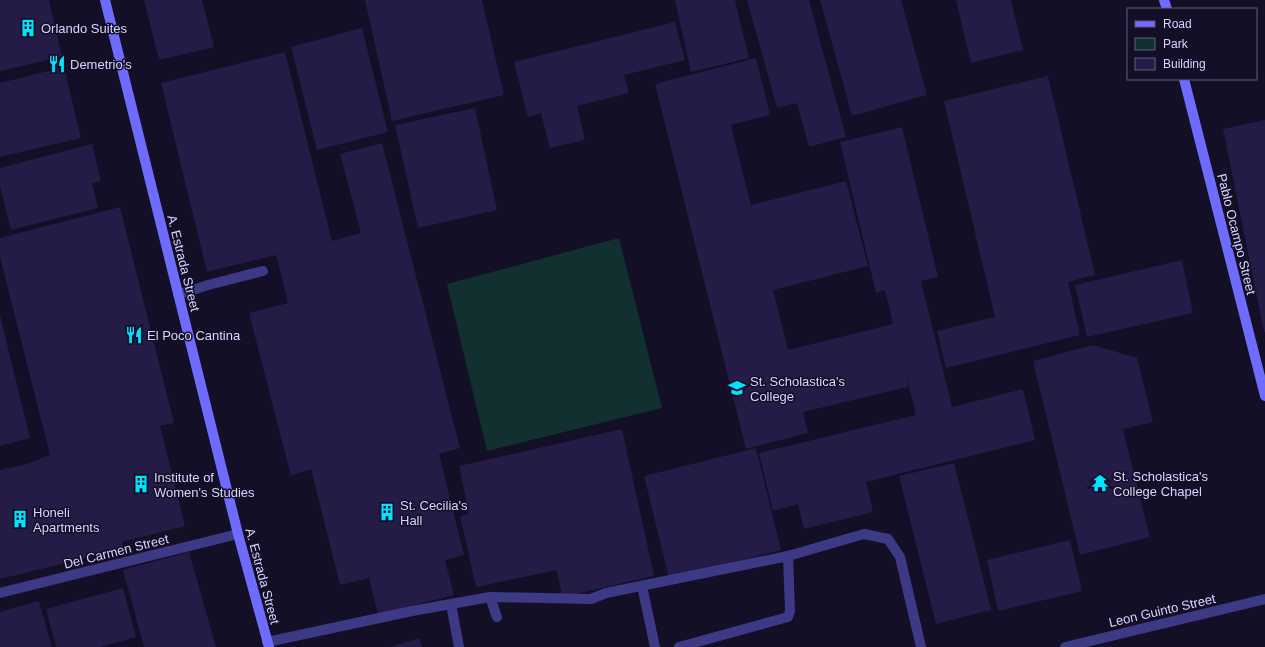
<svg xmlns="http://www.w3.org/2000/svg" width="1265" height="647" font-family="Helvetica,sans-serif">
	<rect width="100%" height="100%" fill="#130f26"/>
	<polygon fill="#12302f" points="619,238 662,408 487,451 447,284"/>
	<g fill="#241b47">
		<polygon points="0,0 49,0 62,57 0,71"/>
		<polygon points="144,0 202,0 214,47 159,60"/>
		<polygon points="365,0 482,0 504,95 392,121"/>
		<polygon points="675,0 735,0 749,58 691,72"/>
		<polygon points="747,0 809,0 846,137 809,147 797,103 777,108"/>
		<polygon points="820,0 901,0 927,95 852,116"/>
		<polygon points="956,0 1011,0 1023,50 971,63"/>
		<polygon points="675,22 685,60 624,75 629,93 577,106 585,140 550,148 541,113 528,117 514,62"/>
		<polygon points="362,28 388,132 317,150 291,47"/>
		<polygon points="285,52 332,241 361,233 340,154 382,143 460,448 439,454 464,555 445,560 454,595 378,614 369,578 340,585 311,469 291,476 249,313 288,303 276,255 207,272 161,83"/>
		<polygon points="756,58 770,115 731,125 751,205 846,181 868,266 773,290 788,350 893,324 885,290 876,293 840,142 902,127 938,277 921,281 952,407 1023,389 1035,440 866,482 873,512 804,529 798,504 773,511 759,453 916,415 907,379 908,387 803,412 808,433 746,449 655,84"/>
		<polygon points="64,67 81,138 0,157 0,83"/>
		<polygon points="1048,76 1095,275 1068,282 1080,335 946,368 937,331 995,317 944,101"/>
		<polygon points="475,108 497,210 418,228 395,125"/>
		<polygon points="1265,120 1265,332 1264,332 1223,129"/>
		<polygon points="92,144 101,181 92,183 98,208 11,230 0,186 0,168"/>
		<polygon points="120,207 174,423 160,426 185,526 122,542 123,549 0,579 0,470 27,464 50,455 0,257 0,238"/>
		<polygon points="1182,260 1193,313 1087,337 1075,285"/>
		<polygon points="0,315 30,438 0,446"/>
		<polygon points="1093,345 1137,358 1153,422 1123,429 1150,537 1080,555 1033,361"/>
		<polygon points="622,429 654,576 562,597 557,570 476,587 460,516 469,514 459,466"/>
		<polygon points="756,448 781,550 669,578 644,476"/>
		<polygon points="954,463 991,610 936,624 899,476"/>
		<polygon points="1070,540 1082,591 998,611 987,560"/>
		<polygon points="189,552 216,647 144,647 123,570"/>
		<polygon points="123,588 136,637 100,647 56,647 46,609"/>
		<polygon points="39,601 52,647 0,647 0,612"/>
		<polygon points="419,638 422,647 390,647"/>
	</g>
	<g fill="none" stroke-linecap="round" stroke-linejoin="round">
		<g stroke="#3d3a85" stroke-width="10">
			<polyline points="178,295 208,285 263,271"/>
			<polyline points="642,586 655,647"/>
			<polyline points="490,597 497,617"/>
			<polyline points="451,604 459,647"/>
			<polyline points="267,642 412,611 490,597 591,599 606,593 788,556 864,534 888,539 900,557 921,647"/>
			<polyline points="679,647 788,617 790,611 788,556"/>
		</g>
		<polyline stroke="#3d3a85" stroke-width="10" points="0,593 238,534"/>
		<polyline stroke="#3d3a85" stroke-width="10" points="1065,647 1265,599"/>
		<g stroke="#6f6bff" stroke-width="10">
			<polyline points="105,0 238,534 269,647"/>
			<polyline points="1164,0 1167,9"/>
			<polyline points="1184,79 1265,396"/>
		</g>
	</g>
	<defs>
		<g id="building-bare" transform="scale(1.38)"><path d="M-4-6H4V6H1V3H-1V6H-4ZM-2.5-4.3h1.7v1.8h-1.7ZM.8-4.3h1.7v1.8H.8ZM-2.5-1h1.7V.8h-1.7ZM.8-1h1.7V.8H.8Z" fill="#00e5ff" stroke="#130f26" stroke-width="2.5" paint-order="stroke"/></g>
		<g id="restaurant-bare" transform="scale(1.38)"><path d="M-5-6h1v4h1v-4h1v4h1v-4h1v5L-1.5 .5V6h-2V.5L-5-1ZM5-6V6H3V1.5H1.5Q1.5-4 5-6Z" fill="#00e5ff" stroke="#130f26" stroke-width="2.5" paint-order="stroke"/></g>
		<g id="university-bare" transform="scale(1.38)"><path d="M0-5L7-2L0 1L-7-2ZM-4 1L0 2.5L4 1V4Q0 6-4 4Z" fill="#00e5ff" stroke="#130f26" stroke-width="2.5" paint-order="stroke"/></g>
		<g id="temple-bare" transform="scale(1.38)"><path d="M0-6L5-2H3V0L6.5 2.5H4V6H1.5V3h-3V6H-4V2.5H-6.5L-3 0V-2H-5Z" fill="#00e5ff" stroke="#130f26" stroke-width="2.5" paint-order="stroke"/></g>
	</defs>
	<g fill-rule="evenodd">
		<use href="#building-bare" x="28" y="28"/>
		<use href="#restaurant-bare" x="57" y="64"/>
		<use href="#restaurant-bare" x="134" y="335"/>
		<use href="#university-bare" x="737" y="388"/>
		<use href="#temple-bare" x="1100" y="483"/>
		<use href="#building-bare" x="141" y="484"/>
		<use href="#building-bare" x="387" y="512"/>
		<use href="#building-bare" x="20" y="519"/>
	</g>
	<g text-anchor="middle" stroke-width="3" stroke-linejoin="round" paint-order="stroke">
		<g font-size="13" fill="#d9d4ff" stroke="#130f26" text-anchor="start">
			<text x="41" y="33">Orlando Suites</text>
			<text x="70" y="69">Demetrio's</text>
			<text x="147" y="340">El Poco Cantina</text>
			<text x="750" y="386">St. Scholastica's<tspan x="750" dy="15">College</tspan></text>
			<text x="1113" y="481">St. Scholastica's<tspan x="1113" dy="15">College Chapel</tspan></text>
			<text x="154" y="482">Institute of<tspan x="154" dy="15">Women's Studies</tspan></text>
			<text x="400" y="510">St. Cecilia's<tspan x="400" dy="15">Hall</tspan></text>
			<text x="33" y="517">Honeli<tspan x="33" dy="15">Apartments</tspan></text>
		</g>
		<g font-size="13" fill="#d9d4ff" stroke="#130f26">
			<text transform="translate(1237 234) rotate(76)" y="5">Pablo Ocampo Street</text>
			<text transform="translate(184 263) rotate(76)" y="5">A. Estrada Street</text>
			<text transform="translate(116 551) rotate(-14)" y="5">Del Carmen Street</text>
			<text transform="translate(263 576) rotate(75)" y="5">A. Estrada Street</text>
			<text transform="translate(1162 610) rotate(-13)" y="5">Leon Guinto Street</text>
		</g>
	</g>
	<rect x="1127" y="8" width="130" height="72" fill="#130f26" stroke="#625e7d"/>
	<rect x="1135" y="21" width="20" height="6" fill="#6f6bff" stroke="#625e7d"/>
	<text x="1163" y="28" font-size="12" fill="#d9d4ff">Road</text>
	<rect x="1135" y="38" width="20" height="12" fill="#12302f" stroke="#625e7d"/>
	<text x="1163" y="48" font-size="12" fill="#d9d4ff">Park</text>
	<rect x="1135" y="58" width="20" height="12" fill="#241b47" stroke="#625e7d"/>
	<text x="1163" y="68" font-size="12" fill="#d9d4ff">Building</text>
</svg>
